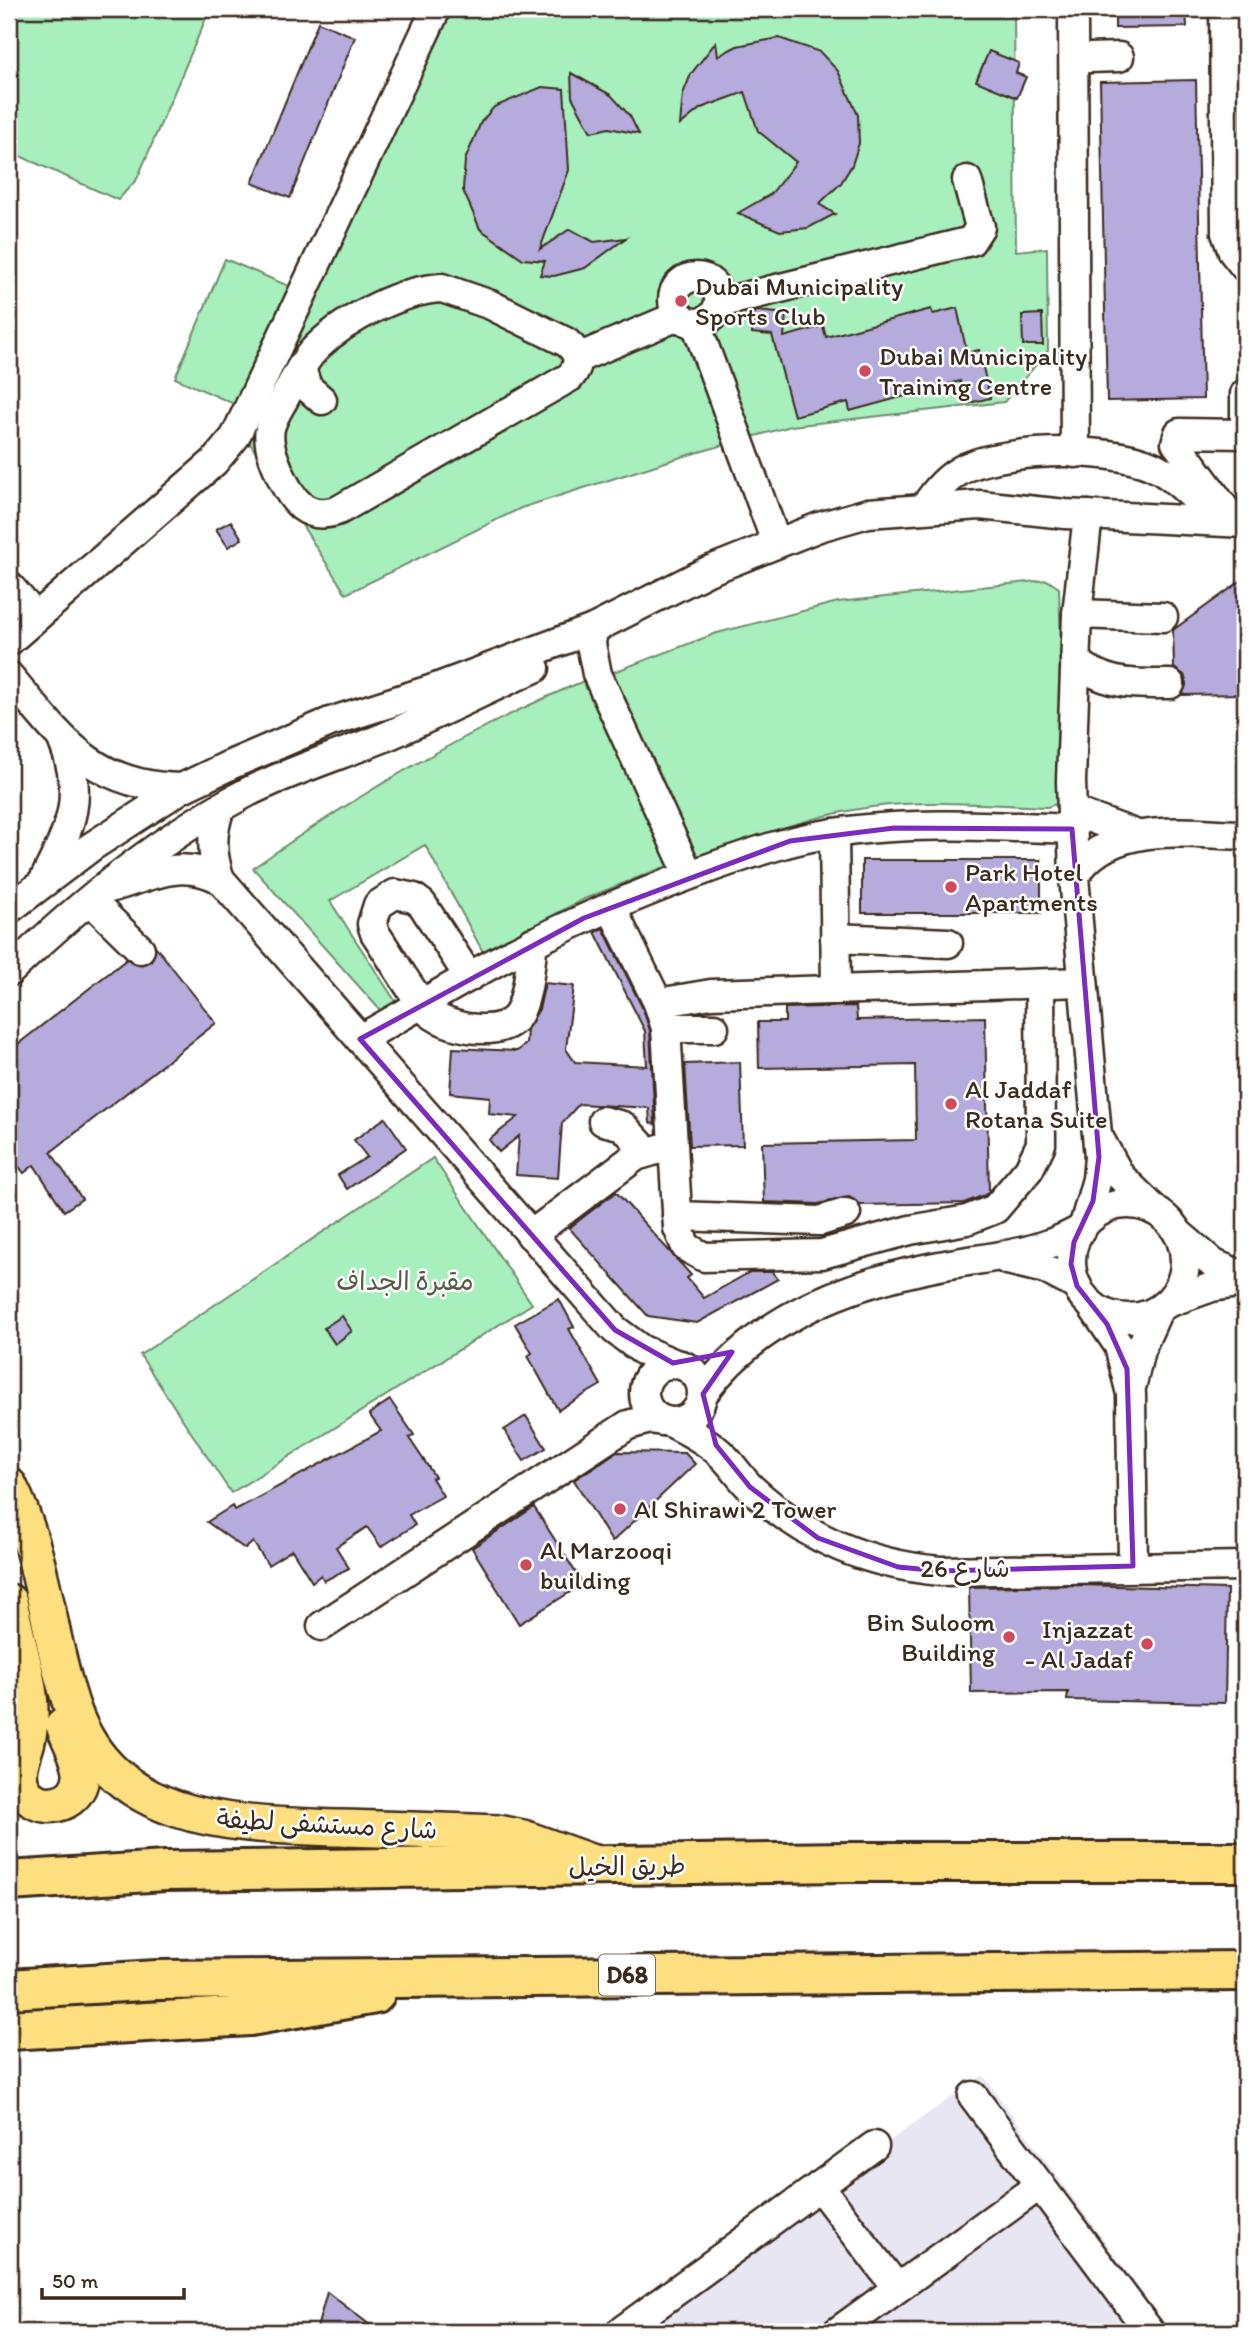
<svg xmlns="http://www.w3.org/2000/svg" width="1254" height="2341" font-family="Itim,'Playpen Sans Arabic',sans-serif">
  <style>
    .built { fill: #e9e6f4 }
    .green { fill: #a7efbd; stroke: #718c6e; stroke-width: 2 }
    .building { fill: #b5abdc; stroke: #3b2a1e; stroke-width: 2 }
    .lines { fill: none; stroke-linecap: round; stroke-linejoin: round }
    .minor-casing { stroke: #3b2a1e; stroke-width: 33 }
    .major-casing { stroke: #3b2a1e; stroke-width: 40 }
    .highway-casing { stroke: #3b2a1e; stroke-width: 44 }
    .minor { stroke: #fff; stroke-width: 28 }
    .major { stroke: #fedf80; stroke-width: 35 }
    .highway { stroke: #fedf80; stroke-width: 38 }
    .marked { fill: none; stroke: #7b2cbf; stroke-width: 5; stroke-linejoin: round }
    .poi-dot { fill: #d1495b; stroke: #fff; stroke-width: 2.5 }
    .labels { text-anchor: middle; stroke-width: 5; stroke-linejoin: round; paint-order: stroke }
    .shield { fill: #fff; stroke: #766a62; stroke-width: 2 }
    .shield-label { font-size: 24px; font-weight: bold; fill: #3b2a1e }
    .poi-label { font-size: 26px; fill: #3b2a1e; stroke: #fff; text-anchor: start }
    .park-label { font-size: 26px; fill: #565b46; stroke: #fff }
    .street-label { font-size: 26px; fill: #3b2a1e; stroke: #fff }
  </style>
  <rect width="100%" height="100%" fill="#fff"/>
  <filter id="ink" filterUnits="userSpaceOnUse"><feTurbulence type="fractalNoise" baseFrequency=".0143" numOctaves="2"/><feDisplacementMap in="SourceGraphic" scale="14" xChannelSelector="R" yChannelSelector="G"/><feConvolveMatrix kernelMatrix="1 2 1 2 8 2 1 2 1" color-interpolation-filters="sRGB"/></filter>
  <g filter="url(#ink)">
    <!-- built -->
    <polygon class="built" points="983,2075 1171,2332 618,2332"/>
    <!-- green -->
    <g class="green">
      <polygon points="9,9 210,9 137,179 118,200 9,151"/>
      <polygon points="450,9 1014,9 1016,251 1047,248 1048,351 1004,402 791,426 678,458 521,508 346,594 249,442"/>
      <polygon points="225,259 291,287 243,408 175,378"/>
      <path d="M 1047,580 L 1059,588 L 1066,790 L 1060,803 L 1047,807 C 990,805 929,799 872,807 C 812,815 754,837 698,857 L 611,673 L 717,633 L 838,602 Z"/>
      <path d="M 591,678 L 677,862 L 584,899 L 483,952 L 425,845 L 330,901 L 396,1002 L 380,1010 L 253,868 C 359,793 472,727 591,678 Z"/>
      <polygon points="433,1158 532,1304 231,1493 140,1355"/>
    </g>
    <!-- building -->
    <g class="building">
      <polygon points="1115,9 1186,9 1187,27 1115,28"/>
      <polygon points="318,22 355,37 290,198 252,183"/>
      <polygon points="779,38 820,52 838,71 858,115 859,143 852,165 841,183 819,204 835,214 808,228 780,231 738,213 771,194 796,162 758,131 745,92 701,108 680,125 683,94 691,74 716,42 718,56 737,46"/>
      <polygon points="989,51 1019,63 1016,73 1026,77 1017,98 976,81"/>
      <polygon points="571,73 611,95 630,116 639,134 609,128 591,132 572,97"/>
      <polygon points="1196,80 1203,399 1107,401 1100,82"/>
      <polygon points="542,87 564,89 569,170 540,249 570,229 594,242 626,238 585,268 554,276 540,275 545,261 523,259 480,229 463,190 465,160 481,122 494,107"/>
      <polygon points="957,308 967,353 979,350 990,398 965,404 960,381 850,411 848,402 794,416 772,335 752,333 754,312 758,311 786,314 784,337 823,326 826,337 931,309 933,314"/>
      <polygon points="1042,314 1043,345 1023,345 1022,315"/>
      <polygon points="231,521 242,539 228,547 216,529"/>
      <polygon points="1245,578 1245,694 1182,695 1187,683 1184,675 1174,668 1173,630"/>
      <rect x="862" y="860" width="179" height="53"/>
      <polygon points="603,928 643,1009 650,1031 655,1124 650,1123 649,1108 579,1104 562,1123 558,1178 516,1175 519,1136 499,1152 489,1140 518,1117 489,1114 490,1097 450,1093 453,1048 517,1051 526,1044 527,1029 539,1009 545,983 574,986 566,1049 575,1062 647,1066 645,1031 595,932"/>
      <polygon points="156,947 216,1023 51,1152 82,1199 64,1211 34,1165 24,1173 9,1154 9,1051 127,959 137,965 151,961"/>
      <polygon points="856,1006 857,1020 985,1017 989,1191 985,1195 964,1203 860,1205 849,1197 818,1204 764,1202 762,1143 916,1140 915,1065 759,1068 758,1022 785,1022 785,1008"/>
      <polygon points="740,1062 743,1145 690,1146 685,1064"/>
      <polygon points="385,1118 406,1148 347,1189 338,1175 367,1157 354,1140"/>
      <polygon points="616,1192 691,1275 687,1278 704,1298 750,1272 772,1272 778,1279 697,1323 648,1316 569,1228"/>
      <polygon points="559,1299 574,1327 569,1329 601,1385 558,1410 528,1356 532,1353 515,1324"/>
      <polygon points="342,1316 352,1331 335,1344 324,1328"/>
      <polygon points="390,1400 414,1435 409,1438 435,1477 432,1478 443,1496 409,1515 415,1525 381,1547 367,1527 336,1547 349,1568 324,1581 321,1575 312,1582 292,1550 268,1565 253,1542 245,1549 207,1522 232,1506 235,1510 381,1431 369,1414"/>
      <polygon points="526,1416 546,1448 524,1461 504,1430"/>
      <polygon points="617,1452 685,1453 695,1464 612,1542 574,1480"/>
      <polygon points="534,1507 583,1584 519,1624 472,1548"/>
      <polygon points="1079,1585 1227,1589 1225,1703 1067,1700 1068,1692 971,1693 969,1587"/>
      <polygon points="327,2292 379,2332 316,2332"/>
    </g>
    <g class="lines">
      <!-- minor casing -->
      <g class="minor-casing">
        <g id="minor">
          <polyline points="1073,9 1075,453"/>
          <polyline points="1224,9 1226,233 1233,252 1245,267"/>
          <polyline points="1089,58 1119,57"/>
          <circle cx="696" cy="300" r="23"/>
          <path d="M 442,288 L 491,305 L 566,342 C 580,353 581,364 570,377 L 339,510 C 307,522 292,501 280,474 C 274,459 267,445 270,428 C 273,416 281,405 286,395 C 296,377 304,359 318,346 C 347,318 402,290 442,288 Z"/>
          <polyline points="720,303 971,241 980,227 967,180"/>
          <polyline points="696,324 776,542"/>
          <polyline points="578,358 678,316"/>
          <polyline points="301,368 307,387 322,400"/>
          <path d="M 925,507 C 936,490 948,476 967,467 C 1010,448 1122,445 1162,471 C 1182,483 1201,505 1219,520"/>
          <polyline points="1231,517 1176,443 1179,433 1245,434 1245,394"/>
          <polyline points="9,586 35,616"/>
          <polyline points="1077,614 1163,617"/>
          <polyline points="593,629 591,644 597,674 689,875"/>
          <polyline points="9,641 214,462 235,437 436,9"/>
          <path d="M 1075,660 C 1105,686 1133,684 1170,684"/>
          <path d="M 9,676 C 62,739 92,787 182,788"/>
          <polyline points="1072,811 1137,835"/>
          <polyline points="834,833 836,990"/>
          <path d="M 1074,877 C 1108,819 1188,834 1245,835"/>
          <path d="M 45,878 C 71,826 86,796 62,739"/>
          <path d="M 220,879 C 211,854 211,833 220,808"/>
          <path d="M 102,890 C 144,880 177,856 220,879 L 615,1330 L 642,1350 L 673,1363"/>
          <polyline points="90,900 140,949"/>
          <polyline points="611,907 658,1003 666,1028 678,1228 686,1247 704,1257 822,1254 910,1230 967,1220 995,1209 1029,1169 1041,1144 1040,984"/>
          <polyline points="9,909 91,847 182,788 230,765 330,722 433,689 593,629 708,571 819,527 868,513 980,505 1065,514 1245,523"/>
          <polyline points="835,938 948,943"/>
          <path d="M 9,972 C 79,904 158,839 246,793 C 289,771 335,757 380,739 C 432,717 483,691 535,668"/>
          <path d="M 469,977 L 422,904 L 414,898 L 395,894 L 378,905 L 372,924 L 375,933 C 392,958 407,986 426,1009 C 443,1029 508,1041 520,1011 C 529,991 530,964 533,942"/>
          <polyline points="658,1003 711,994 1083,982"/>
          <polyline points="666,1028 714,1028"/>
          <path d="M 360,1039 C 408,1013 454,984 503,958 C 570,923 640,893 712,867 C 752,853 792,839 834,833 C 912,821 993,826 1072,829"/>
          <polyline points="603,1121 623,1126 646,1151"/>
          <polyline points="1099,1138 1120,1176 1153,1208"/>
          <circle cx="1128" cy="1261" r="57"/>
          <polyline points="677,1216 820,1221 846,1213"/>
          <polyline points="1085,1222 1097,1179 1099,1157 1074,877 1071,781 1077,614 1088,515"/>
          <polyline points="1179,1234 1214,1264 1245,1277"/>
          <polyline points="531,1235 636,1156 673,1145"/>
          <polyline points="1007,1260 1045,1269 1077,1286"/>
          <polyline points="1167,1303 1212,1287 1245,1282"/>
          <polyline points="1092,1306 1119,1346 1131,1394 1133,1566"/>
          <circle cx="673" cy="1393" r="29"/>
          <polyline points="1132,1384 1140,1350 1158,1310"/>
          <path d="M 703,1394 C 760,1313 861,1279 956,1263 C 1000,1256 1038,1253 1078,1231"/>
          <path d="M 670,1422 C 689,1431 709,1442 724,1457 C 734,1467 742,1480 752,1489 C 806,1539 867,1564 940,1571 L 1245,1566"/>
          <polyline points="322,1626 628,1425 650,1419 662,1421"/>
          <polyline points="973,2096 1150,2332"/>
          <polyline points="819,2186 897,2288"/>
          <polyline points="620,2332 874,2146"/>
          <polyline points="837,2332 1040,2185"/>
        </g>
      </g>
      <!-- major casing -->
      <g class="major-casing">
        <g id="major">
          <path d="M 9,1486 C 45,1557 47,1636 73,1710 C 115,1826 237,1824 339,1828 C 392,1829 445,1831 498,1833 L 523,1838 L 593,1863"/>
          <polyline points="9,1602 20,1651 20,1676"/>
          <path d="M 20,1651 C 28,1682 34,1710 27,1741 C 23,1756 15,1772 22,1788 C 36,1815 79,1807 81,1776 C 82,1760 69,1740 64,1725"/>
        </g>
      </g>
      <!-- highway casing -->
      <g class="highway-casing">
        <g id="highway">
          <polyline points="9,1881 165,1871 849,1862 1245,1862"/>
          <polyline points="9,1989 157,1980 1245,1971"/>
          <polyline points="9,2030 250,2016 375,1994"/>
        </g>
      </g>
      <!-- minor -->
      <use href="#minor" class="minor"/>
      <!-- major -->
      <use href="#major" class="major"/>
      <!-- highway -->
      <use href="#highway" class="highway"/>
    </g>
  </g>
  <!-- marked area -->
  <path class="marked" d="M 894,828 L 1072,829 L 1099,1157 L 1093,1201 L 1074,1242 L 1071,1264 L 1077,1286 L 1107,1324 L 1127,1369 L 1133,1566 L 940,1571 L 898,1567 L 818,1538 L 750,1487 L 716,1445 L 703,1394 L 732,1352 L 673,1363 L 615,1330 L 360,1039 L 584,918 L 790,841 Z"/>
  <!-- markers -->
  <g class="poi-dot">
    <circle cx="681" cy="301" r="7"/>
    <circle cx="865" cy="371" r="7"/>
    <circle cx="951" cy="887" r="7"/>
    <circle cx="951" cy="1104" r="7"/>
    <circle cx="620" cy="1509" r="7"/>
    <circle cx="526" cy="1565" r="7"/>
    <circle cx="1009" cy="1637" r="7"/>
    <circle cx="1147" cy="1644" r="7"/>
  </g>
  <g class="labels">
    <!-- shield labels -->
    <rect class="shield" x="599" y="1954.5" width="56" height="41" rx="5"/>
    <g class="shield-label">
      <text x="627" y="1983">D68</text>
    </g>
    <!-- poi labels -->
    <g class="poi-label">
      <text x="695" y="295">Dubai Municipality<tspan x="695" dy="30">Sports Club</tspan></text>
      <text x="879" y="365">Dubai Municipality<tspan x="879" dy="30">Training Centre</tspan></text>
      <text x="965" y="881">Park Hotel<tspan x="965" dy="30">Apartments</tspan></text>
      <text x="965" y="1098">Al Jaddaf<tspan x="965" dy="30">Rotana Suite</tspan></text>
      <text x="634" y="1518">Al Shirawi 2 Tower</text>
      <text x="540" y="1559">Al Marzooqi<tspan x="540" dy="30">building</tspan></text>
      <text x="995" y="1631" text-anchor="end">Bin Suloom<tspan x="995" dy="30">Building</tspan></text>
      <text x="1133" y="1638" text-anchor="end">Injazzat<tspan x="1133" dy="30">- Al Jadaf</tspan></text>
    </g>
    <!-- park labels -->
    <g class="park-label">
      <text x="405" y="1290">مقبرة الجداف</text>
    </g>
    <!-- street labels -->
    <g class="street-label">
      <text x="965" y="1577">شارع 26</text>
      <text transform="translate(327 1824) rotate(3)" y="9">شارع مستشفى لطيفة</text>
      <text transform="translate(627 1866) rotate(-1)" y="9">طريق الخيل</text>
    </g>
  </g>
  <!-- margin -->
  <rect width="1254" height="2341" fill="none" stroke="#fff" stroke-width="35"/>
  <rect x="18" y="18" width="1219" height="2306" fill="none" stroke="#3b2a1e" stroke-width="2.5" filter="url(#ink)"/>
  <!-- scale -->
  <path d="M42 2288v10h142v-10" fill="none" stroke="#3b2a1e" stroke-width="3.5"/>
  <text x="52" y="2288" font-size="21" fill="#3b2a1e" stroke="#ffffff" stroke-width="5" paint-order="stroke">50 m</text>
</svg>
